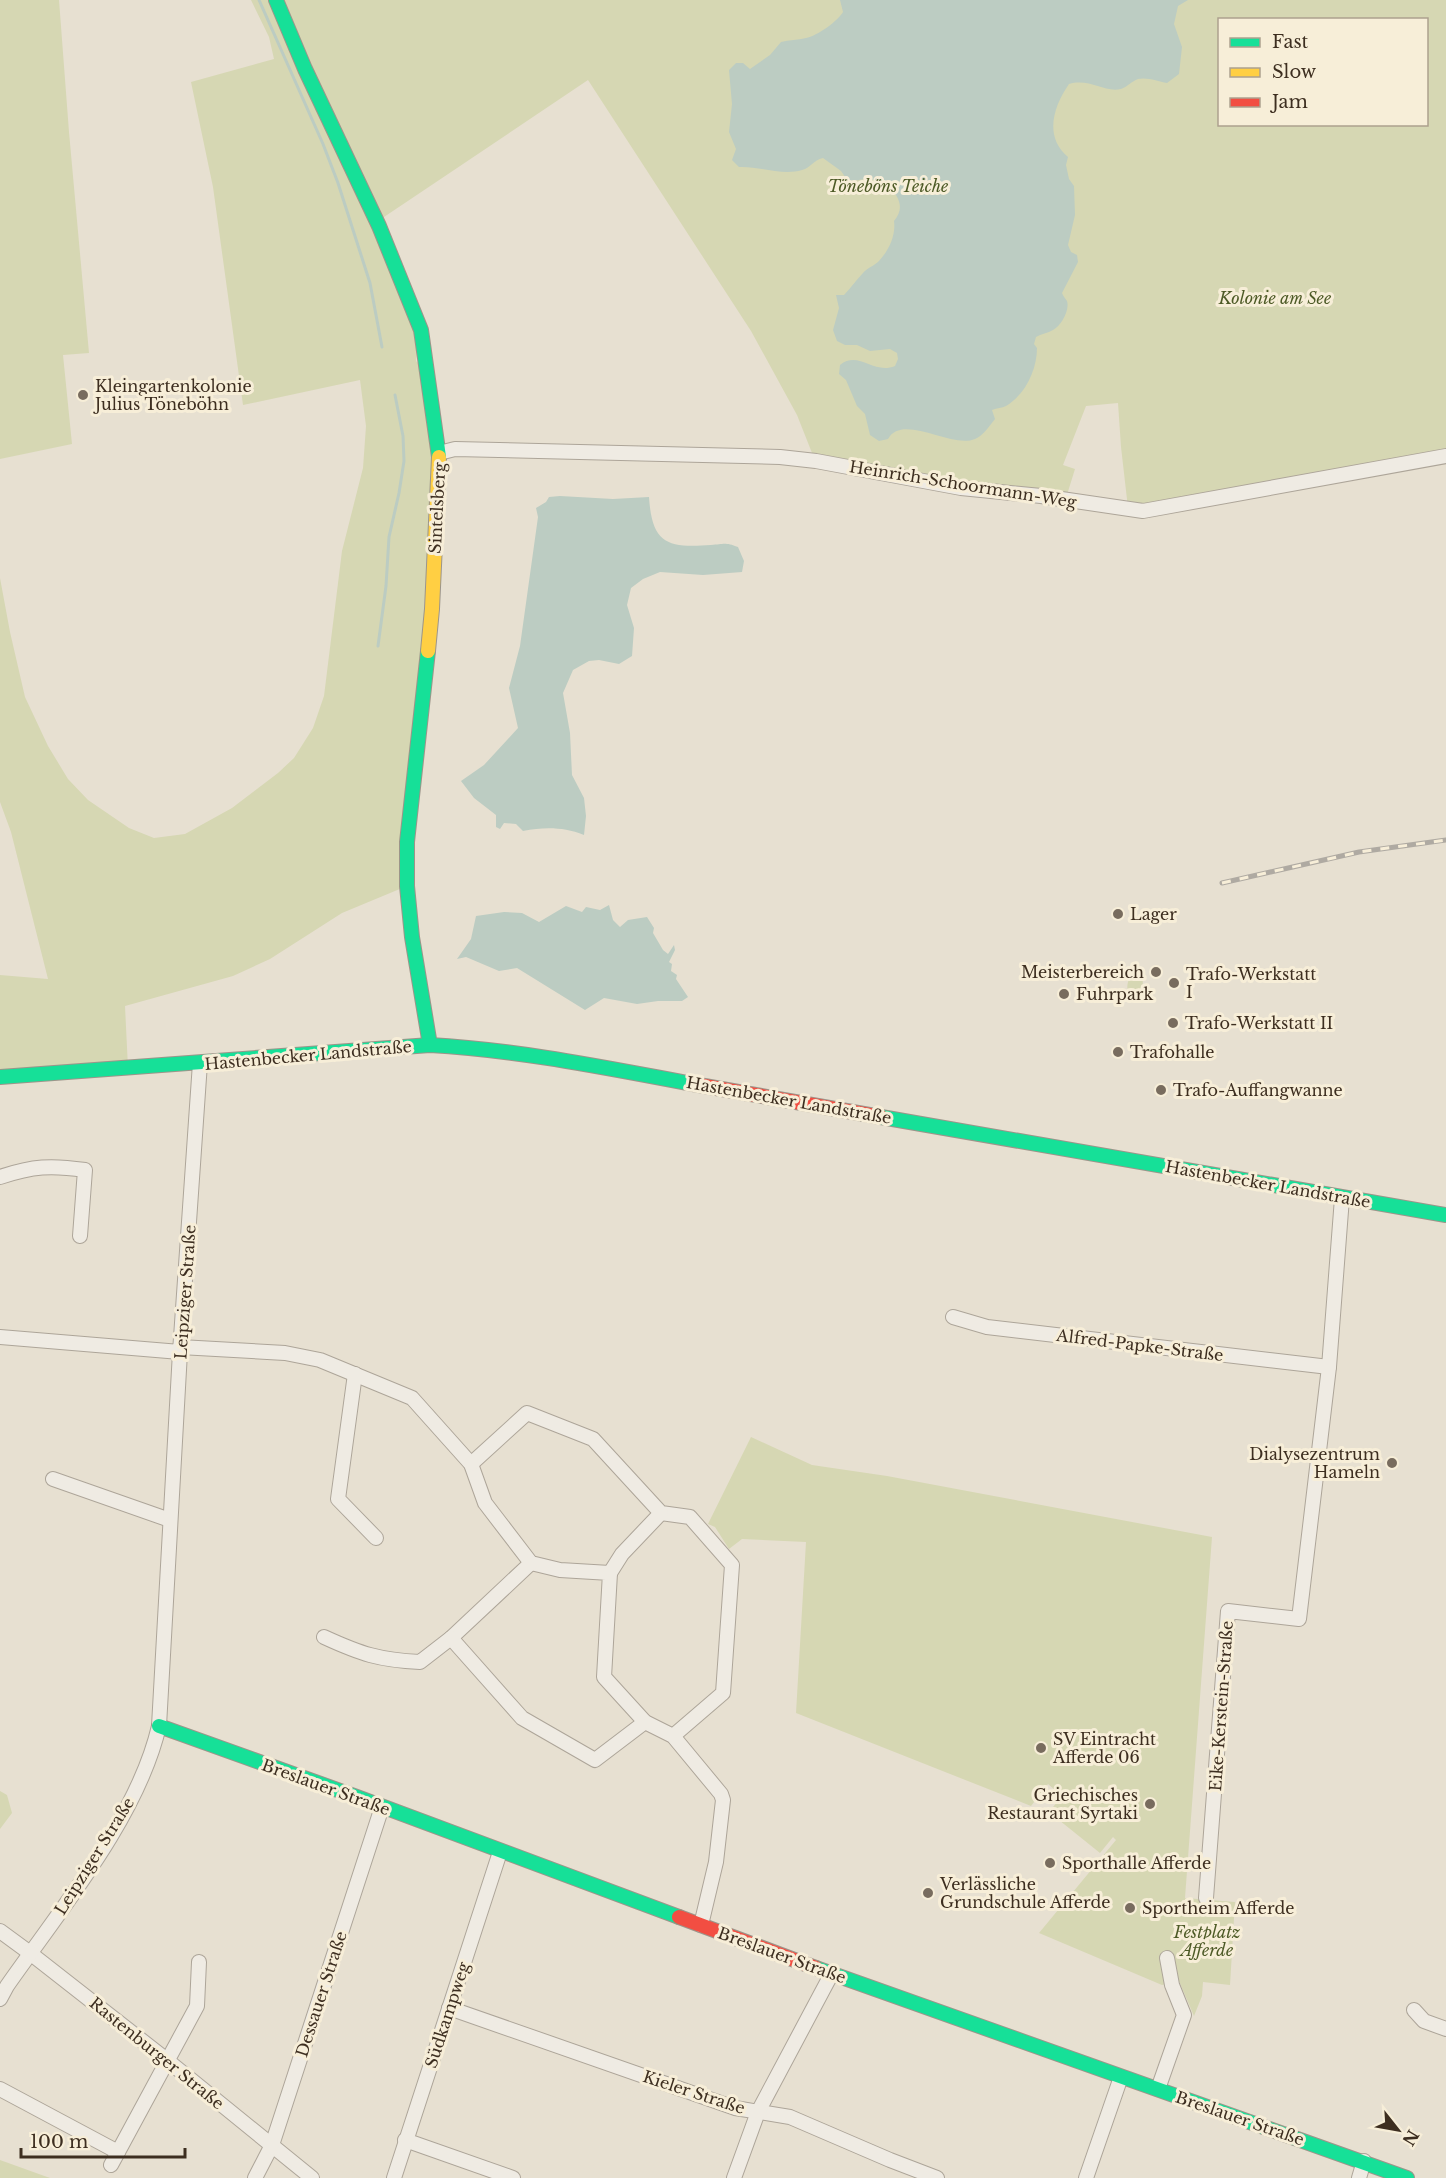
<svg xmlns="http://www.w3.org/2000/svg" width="1446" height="2178" font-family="'Libre Baskerville',serif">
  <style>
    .green { fill: #d6d7b3; fill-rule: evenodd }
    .water { fill: #bcccc2 }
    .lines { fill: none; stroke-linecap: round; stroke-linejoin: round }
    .stream { stroke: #bcccc2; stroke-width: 3 }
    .street-casing { stroke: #ada599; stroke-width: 16 }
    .fast-casing { stroke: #9c958a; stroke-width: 16 }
    .slow-casing { stroke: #9c958a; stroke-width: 16 }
    .jam-casing { stroke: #9c958a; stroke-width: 16 }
    .street { stroke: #efebe3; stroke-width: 14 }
    .fast { stroke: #16e098; stroke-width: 14 }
    .slow { stroke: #ffcf43; stroke-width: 14 }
    .jam { stroke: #f24e42; stroke-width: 14 }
    .rail-casing { stroke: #afaaa2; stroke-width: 5 }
    .rail { stroke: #f7eed8; stroke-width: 3; stroke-dasharray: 9; stroke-linecap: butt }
    .poi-dot { fill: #786c5e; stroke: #f7eed8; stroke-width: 2 }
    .labels { text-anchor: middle; stroke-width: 6; stroke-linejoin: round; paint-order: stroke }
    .park-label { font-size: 16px; font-style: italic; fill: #4d5a26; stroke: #f7eed8 }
    .poi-label { font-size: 16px; fill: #3d2e20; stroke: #f7eed8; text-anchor: start }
    .street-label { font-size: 16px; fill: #3d2e20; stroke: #f7eed8 }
  </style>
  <rect width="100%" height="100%" fill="#e7e0d1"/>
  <!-- green -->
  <g class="green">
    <polygon points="0,0 59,0 69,132 89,353 63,355 72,444 0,459"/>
    <polygon points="251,0 271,0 345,163 418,340 416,361 424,369 434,456 407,886 342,913 270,959 233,976 125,1006 128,1068 0,1079 0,975 48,979 11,832 0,802 0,578 10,632 25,697 48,746 68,779 88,800 129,828 154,838 185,834 232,808 278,773 294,758 313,728 324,696 342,551 363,468 366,426 360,380 243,405 213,187 191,82 274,59 269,37"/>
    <path d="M 281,0 L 1446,0 L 1446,453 L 1128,508 L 1121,447 L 1118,403 L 1086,406 L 1063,465 L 1075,469 L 1066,498 L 814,458 L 797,415 L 751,331 L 588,80 L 381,219 ZM 1220,20 L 1426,20 L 1426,124 L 1220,124 Z"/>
    <path d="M 1136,971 L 1142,975 C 1143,984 1145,996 1137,1001 L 1132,999 C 1124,989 1127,978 1136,971 Z"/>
    <polygon points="751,1437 812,1465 887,1476 1212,1537 1185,1898 1235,1902 1230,1985 1203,1982 1202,1996 1194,2016 1179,1981 1162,1985 1039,1933 1116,1840 1113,1837 1100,1853 1049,1812 1062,1796 1048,1784 1031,1806 796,1713 806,1542 742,1539 729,1549 715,1527 708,1524"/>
    <polygon points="0,1791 7,1795 12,1813 0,1829"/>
    <polygon points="0,2160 50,2178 0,2178"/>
  </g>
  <!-- water -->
  <g class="water">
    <path d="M 840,0 L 1188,0 L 1178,6 L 1174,24 L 1182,47 L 1179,74 L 1167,83 C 1158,81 1147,77 1138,79 C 1132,81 1127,87 1121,89 C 1104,93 1090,78 1069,84 C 1053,107 1044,137 1068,157 L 1066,165 L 1069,179 L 1074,186 L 1075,215 L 1068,245 L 1071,252 L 1077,255 L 1078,262 L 1062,293 C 1063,296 1065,298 1067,301 C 1070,310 1061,326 1053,330 C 1048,333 1041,334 1036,337 L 1034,344 L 1037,348 C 1037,370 1025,395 1006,406 C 1002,408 997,408 992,410 L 995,419 C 990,425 983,436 975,439 C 951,449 903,413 888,439 L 879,441 L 870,435 L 865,414 L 857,406 L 846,380 L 839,374 L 840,365 C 859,350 873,375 895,366 L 898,359 L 897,353 L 890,349 L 870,351 L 857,345 L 845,345 L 837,341 L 833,330 L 839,308 L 836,295 L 844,295 C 851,288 856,280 863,273 C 867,268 874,266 879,261 C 889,250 896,235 894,221 C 901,212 902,205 896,195 C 887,191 881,180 869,179 C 862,179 855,181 848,181 L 841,171 L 823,158 C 813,160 811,168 802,170 C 782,176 759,166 739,167 L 732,160 L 736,149 L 729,132 L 732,104 L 729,70 L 736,63 L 743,63 L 750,69 L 770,55 L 781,42 C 789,40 798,40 806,38 C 817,36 838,21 843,12 Z"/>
    <path d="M 560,496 L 613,499 L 649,497 C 652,544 667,548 711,545 C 724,544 725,542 738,547 L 744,561 L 742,572 L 703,575 L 660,572 L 643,579 L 631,588 L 627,605 L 634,628 L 632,656 L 619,664 L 599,660 L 589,661 L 573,670 L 563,693 L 570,733 L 572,775 L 584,798 L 586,816 L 584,835 C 563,827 545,827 523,831 L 516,824 L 504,823 L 500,829 L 496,827 L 496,815 L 474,798 L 461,781 L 484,765 L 518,728 L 509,688 L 520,646 L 538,517 L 536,508 L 546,502 L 549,497 Z"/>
    <polygon points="609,905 613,920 620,927 628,920 647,917 654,928 653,933 663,950 668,954 674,945 675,950 669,962 672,964 671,971 677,975 676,979 688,997 682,1001 658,1001 637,1004 604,998 585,1010 517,968 499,971 466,957 457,959 471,939 476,916 504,912 522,913 539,922 566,906 582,912 586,907 600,910"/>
  </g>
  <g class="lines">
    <!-- stream -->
    <g class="stream">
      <polyline points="259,0 323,144 338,183 370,283 382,347"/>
      <polyline points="378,646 386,586 389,537 399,493 404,461 403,436 395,395"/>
    </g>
    <!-- street casing -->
    <g class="street-casing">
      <g id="street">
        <polyline points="439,453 455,449 780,457 816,461 961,488 1041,496 1143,511 1446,456"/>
        <path d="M 0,1177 C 33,1166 51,1165 85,1170 L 80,1236"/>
        <polyline points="953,1317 987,1327 1329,1367"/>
        <polyline points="0,1337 180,1352"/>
        <polyline points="180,1347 285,1353 320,1360 412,1398 471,1464 485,1503 531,1563 560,1570 610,1573 604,1677 645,1722 673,1736 721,1794 723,1800 716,1862 701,1925"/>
        <polyline points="355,1374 338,1499 376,1538"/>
        <polyline points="471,1464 527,1413 593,1439 661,1513 690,1517 732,1565 723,1693 673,1736"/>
        <polyline points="53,1479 170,1520"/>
        <polyline points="610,1573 622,1554 661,1513"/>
        <path d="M 324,1637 C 361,1654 379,1660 420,1662 L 451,1638 L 531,1563"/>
        <polyline points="451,1638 522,1718 595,1760 645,1722"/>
        <polyline points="1206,1898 1228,1611 1299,1619 1329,1367 1342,1198"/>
        <polyline points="0,1931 30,1953 168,2061 312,2178"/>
        <path d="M 0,1999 L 7,1986 C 60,1910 138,1817 159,1726 L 180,1352 L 200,1063"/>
        <polyline points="449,2008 735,2108 790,2117 890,2160 937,2178"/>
        <polyline points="1414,2010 1424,2021 1446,2029"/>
        <polyline points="0,2089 118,2152"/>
        <polyline points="1158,2089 1184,2015 1172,1985 1167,1958"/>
        <polyline points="405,2140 513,2178"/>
        <polyline points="111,2165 197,2006 199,1962"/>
        <polyline points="255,2178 272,2145 382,1807"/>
        <polyline points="394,2178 500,1852"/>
        <polyline points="734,2178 758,2112 832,1973"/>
        <polyline points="1086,2178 1121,2077"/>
        <polyline points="1359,2178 1364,2161"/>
      </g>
    </g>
    <!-- fast casing -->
    <g class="fast-casing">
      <g id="fast">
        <polyline points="276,0 305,69 379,226 421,330 439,457"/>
        <polyline points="428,651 407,842 407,886 412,937 430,1045"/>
        <path d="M 0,1077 L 430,1045 C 519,1050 606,1068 693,1084"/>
        <polyline points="881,1117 1446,1215"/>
        <polyline points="159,1726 357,1797 679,1917"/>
        <polyline points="816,1968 1407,2178"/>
      </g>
    </g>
    <!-- slow casing -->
    <g class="slow-casing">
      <polyline id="slow" points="428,651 432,609 439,457"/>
    </g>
    <!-- jam casing -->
    <g class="jam-casing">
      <g id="jam">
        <polyline points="693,1084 881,1117"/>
        <polyline points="679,1917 816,1968"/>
      </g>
    </g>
    <!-- street -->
    <use href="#street" class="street"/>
    <!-- fast -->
    <use href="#fast" class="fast"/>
    <!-- slow -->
    <use href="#slow" class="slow"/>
    <!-- jam -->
    <use href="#jam" class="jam"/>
    <!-- rail casing -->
    <g class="rail-casing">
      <polyline id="rail" points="1222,883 1359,852 1446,840"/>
    </g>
    <!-- rail -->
    <use href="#rail" class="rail"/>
  </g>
  <!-- markers -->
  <g class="poi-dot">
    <circle cx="83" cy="395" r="6"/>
    <circle cx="1118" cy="914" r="6"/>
    <circle cx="1156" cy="972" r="6"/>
    <circle cx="1174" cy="983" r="6"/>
    <circle cx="1064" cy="994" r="6"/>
    <circle cx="1173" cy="1023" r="6"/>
    <circle cx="1118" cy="1052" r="6"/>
    <circle cx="1161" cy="1090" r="6"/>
    <circle cx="1392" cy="1463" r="6"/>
    <circle cx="1041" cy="1748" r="6"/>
    <circle cx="1150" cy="1804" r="6"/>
    <circle cx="1050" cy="1863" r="6"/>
    <circle cx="928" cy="1893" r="6"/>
    <circle cx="1130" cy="1908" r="6"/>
  </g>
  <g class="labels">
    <!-- park labels -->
    <g class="park-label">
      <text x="888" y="192">Töneböns Teiche</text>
      <text x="1275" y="304">Kolonie am See</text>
      <text x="1207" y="1938">Festplatz<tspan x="1207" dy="18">Afferde</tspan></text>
    </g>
    <!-- poi labels -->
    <g class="poi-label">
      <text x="95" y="392">Kleingartenkolonie<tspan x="95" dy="18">Julius Töneböhn</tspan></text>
      <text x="1130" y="920">Lager</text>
      <text x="1144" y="978" text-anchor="end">Meisterbereich</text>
      <text x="1186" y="980">Trafo-Werkstatt<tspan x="1186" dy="18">I</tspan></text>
      <text x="1076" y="1000">Fuhrpark</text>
      <text x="1185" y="1029">Trafo-Werkstatt II</text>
      <text x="1130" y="1058">Trafohalle</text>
      <text x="1173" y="1096">Trafo-Auffangwanne</text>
      <text x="1380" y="1460" text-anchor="end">Dialysezentrum<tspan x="1380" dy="18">Hameln</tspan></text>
      <text x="1053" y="1745">SV Eintracht<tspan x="1053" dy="18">Afferde 06</tspan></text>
      <text x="1138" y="1801" text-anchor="end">Griechisches<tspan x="1138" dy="18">Restaurant Syrtaki</tspan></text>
      <text x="1062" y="1869">Sporthalle Afferde</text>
      <text x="940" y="1890">Verlässliche<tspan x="940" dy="18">Grundschule Afferde</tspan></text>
      <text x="1142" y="1914">Sportheim Afferde</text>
    </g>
    <!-- street labels -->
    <g class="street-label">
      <text transform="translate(963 484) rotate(9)" y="6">Heinrich-Schoormann-Weg</text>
      <text transform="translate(437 508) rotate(-87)" y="6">Sintelsberg</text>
      <text transform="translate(308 1055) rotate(-5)" y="6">Hastenbecker Landstraße</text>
      <text transform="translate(789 1100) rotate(10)" y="6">Hastenbecker Landstraße</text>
      <text transform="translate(1268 1184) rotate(10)" y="6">Hastenbecker Landstraße</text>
      <text transform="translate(185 1292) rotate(-86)" y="6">Leipziger Straße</text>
      <text transform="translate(1140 1345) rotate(7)" y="6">Alfred-Papke-Straße</text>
      <text transform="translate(1221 1706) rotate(-86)" y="6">Eike-Kerstein-Straße</text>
      <text transform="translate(326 1787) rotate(20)" y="6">Breslauer Straße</text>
      <text transform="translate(94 1856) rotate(-58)" y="6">Leipziger Straße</text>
      <text transform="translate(782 1955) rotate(20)" y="6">Breslauer Straße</text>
      <text transform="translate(321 1994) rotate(-72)" y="6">Dessauer Straße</text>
      <text transform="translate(447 2015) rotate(-72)" y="6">Südkampweg</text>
      <text transform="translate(157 2053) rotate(39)" y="6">Rastenburger Straße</text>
      <text transform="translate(694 2092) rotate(18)" y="6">Kieler Straße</text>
      <text transform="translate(1240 2118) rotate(19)" y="6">Breslauer Straße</text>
    </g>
  </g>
  <!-- legend -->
  <rect x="1218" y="18" width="210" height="108" fill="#f7eed8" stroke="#ada18e" stroke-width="1.5"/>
  <rect x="1230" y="38" width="30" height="9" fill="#16e098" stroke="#ada18e" stroke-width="1.5"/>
  <text x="1272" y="48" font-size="18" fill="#3d2e20">Fast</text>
  <rect x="1230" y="68" width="30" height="9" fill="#ffcf43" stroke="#ada18e" stroke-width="1.5"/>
  <text x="1272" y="78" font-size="18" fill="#3d2e20">Slow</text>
  <rect x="1230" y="98" width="30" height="9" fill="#f24e42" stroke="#ada18e" stroke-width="1.5"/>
  <text x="1272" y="108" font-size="18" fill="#3d2e20">Jam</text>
  <!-- north arrow -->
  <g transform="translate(1398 2130) rotate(121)" stroke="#f7eed8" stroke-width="4.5" paint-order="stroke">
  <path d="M0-4.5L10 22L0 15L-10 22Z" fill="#3d2e20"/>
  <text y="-9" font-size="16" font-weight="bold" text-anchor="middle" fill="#3d2e20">N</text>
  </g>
  <!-- scale -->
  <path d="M21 2148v9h164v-9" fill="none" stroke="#3d2e20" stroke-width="3"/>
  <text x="30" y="2148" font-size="18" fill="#3d2e20" stroke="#f7eed8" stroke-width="4.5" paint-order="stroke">100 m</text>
</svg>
